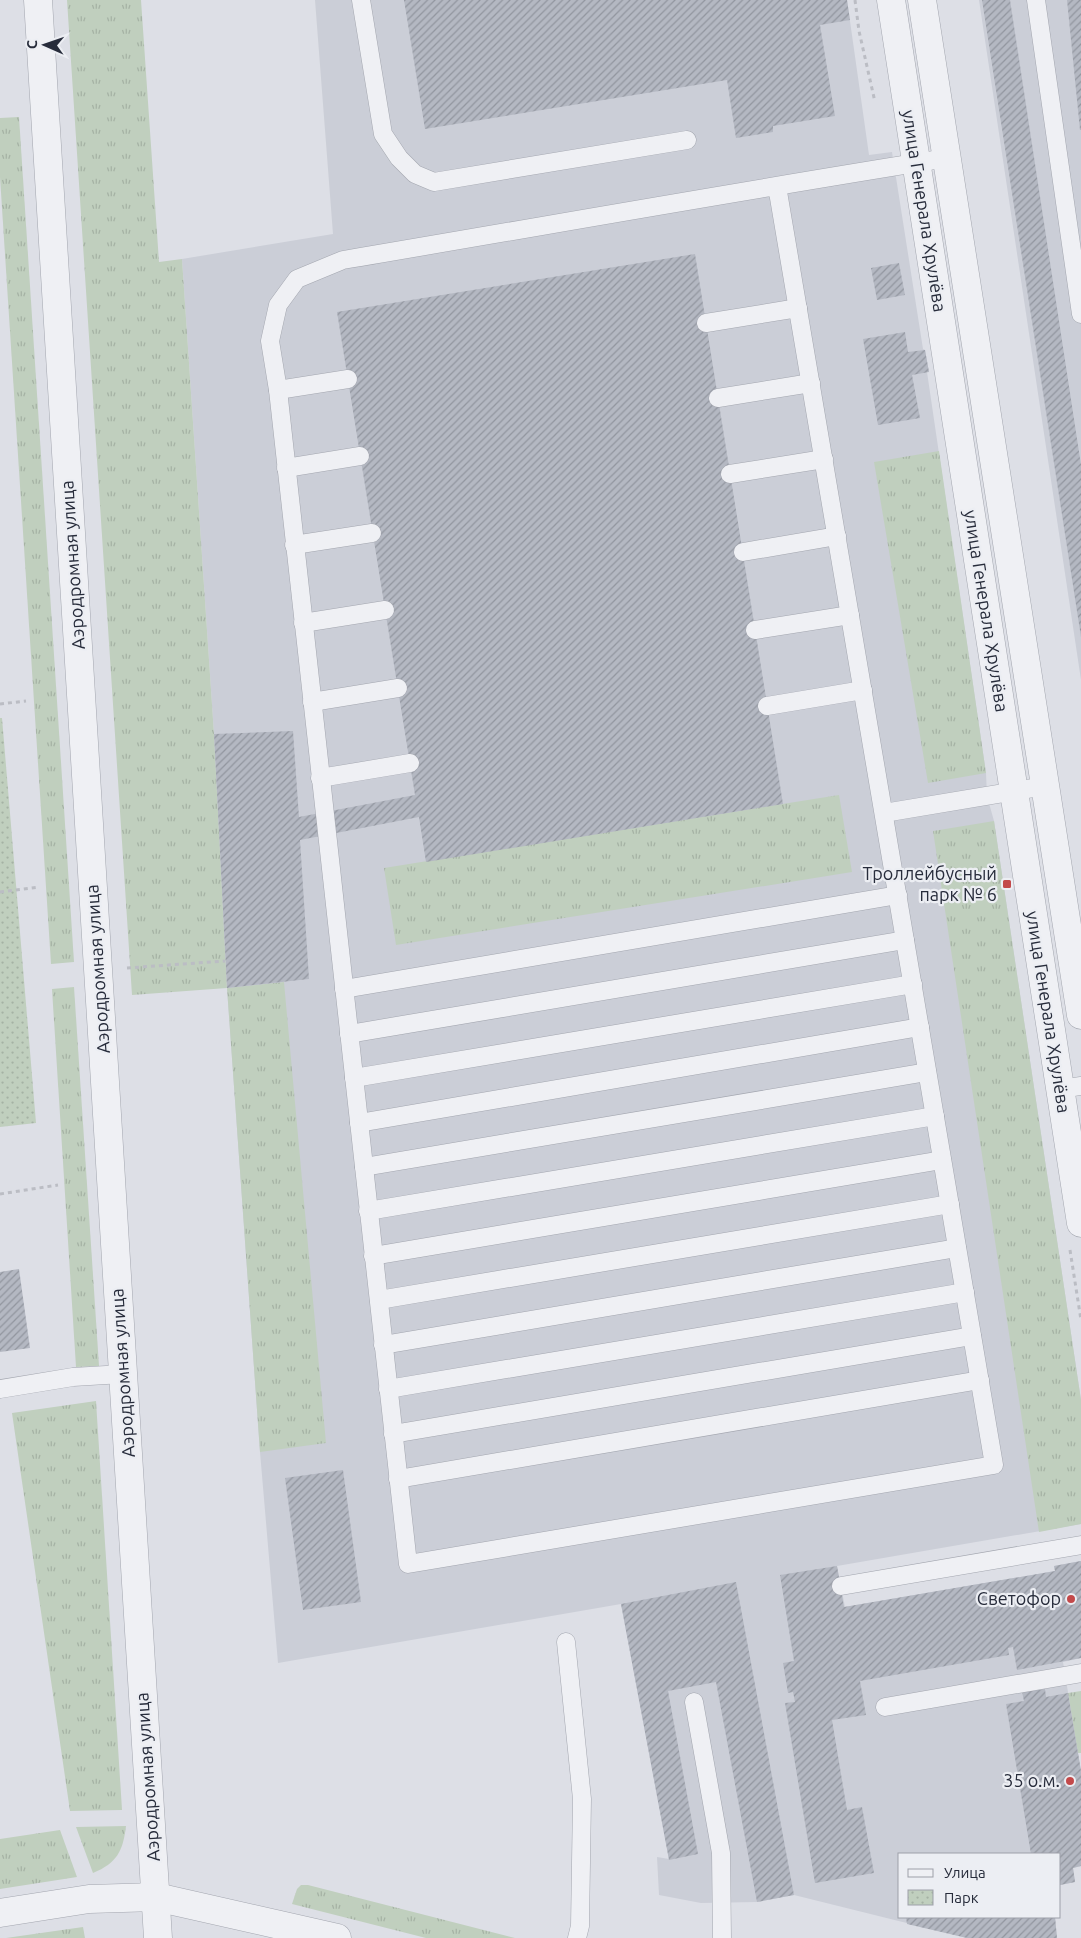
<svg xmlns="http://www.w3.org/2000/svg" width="1081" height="1938" font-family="Ubuntu,sans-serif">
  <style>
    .built { fill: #cbced7 }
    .grass { fill: url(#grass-tufts) }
    .park { fill: url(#park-dots) }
    .building { fill: url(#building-hatch) }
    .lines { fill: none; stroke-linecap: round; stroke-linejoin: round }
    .service-casing { stroke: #a3a6af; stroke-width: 19 }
    .minor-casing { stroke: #a3a6af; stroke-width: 29 }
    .path { stroke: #bbbdc4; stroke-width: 3; stroke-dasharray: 4 4; stroke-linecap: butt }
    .service { stroke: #eff0f4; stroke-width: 18 }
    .minor { stroke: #eff0f4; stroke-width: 28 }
    .poi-dot { fill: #c3494a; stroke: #eceef3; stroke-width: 2 }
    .labels { text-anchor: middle; stroke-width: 4.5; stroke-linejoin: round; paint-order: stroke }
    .street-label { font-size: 18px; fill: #272c3b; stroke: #eceef3 }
    .poi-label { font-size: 18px; fill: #272c3b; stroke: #eceef3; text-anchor: end }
  </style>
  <defs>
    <pattern id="grass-tufts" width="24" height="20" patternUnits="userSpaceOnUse" patternTransform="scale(1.25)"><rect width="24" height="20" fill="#c0cfbe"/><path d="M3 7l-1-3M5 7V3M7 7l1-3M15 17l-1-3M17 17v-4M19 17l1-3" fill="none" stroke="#a5b2a4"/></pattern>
    <pattern id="park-dots" width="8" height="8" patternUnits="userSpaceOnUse" patternTransform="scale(1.25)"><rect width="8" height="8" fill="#c0cfbe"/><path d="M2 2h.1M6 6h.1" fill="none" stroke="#a5b2a4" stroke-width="1.8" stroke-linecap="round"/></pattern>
    <pattern id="building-hatch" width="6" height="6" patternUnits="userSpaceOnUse" patternTransform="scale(1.25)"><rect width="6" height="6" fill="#b4b8c2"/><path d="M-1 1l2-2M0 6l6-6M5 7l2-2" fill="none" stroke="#92969f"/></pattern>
  </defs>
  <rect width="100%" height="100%" fill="#dddfe6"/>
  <!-- built -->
  <g class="built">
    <polygon points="315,0 847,0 869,155 892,152 923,349 925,350 929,372 927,372 986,773 987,796 994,821 1081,1400 1081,1524 837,1566 845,1607 1055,1571 1054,1566 1081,1561 1081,1658 1063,1662 1081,1771 1081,1866 1073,1868 1075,1882 1060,1885 1060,1854 900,1854 900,1917 1055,1917 1057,1938 967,1938 794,1895 757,1902 701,1903 659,1895 657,1857 669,1859 621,1604 278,1663 260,1452 227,988 214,734 182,259 333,234"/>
    <polygon points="979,0 1081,0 1081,680"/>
  </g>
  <!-- grass -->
  <g class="grass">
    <polygon points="67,0 141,0 159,262 182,259 214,734 227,988 284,982 326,1443 260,1452 227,988 132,995"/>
    <polygon points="19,117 74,962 51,964 0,177 0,118"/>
    <polygon points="939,451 986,773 928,783 874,462"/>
    <polygon points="839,795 852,872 396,945 384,868"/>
    <polygon points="994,821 1081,1400 1081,1524 1039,1532 933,831"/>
    <polygon points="74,987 99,1366 76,1367 52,989"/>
    <polygon points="96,1401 122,1810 70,1811 12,1413"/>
    <polygon points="1081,1691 1081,1753 1078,1753 1068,1693"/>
    <path d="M 126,1826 C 123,1851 117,1863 93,1873 L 76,1827 Z"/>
    <polygon points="60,1830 77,1877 0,1889 0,1839"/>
    <polygon points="301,1885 308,1885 515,1938 426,1938 292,1904 297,1889"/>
    <polygon points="83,1927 85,1938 6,1938"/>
  </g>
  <!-- park -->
  <polygon class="park" points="0,718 2,718 36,1123 0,1127"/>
  <!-- building -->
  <g class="building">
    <polygon points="404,0 847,0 850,20 820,25 835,116 773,126 773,132 736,138 727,80 425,129"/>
    <polygon points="982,0 1010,0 1081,465 1081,637"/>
    <polygon points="1067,0 1081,0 1081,130 1080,130"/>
    <polygon points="695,254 783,804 426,862 419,817 300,840 309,979 227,988 214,734 293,731 299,817 415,795 337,312"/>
    <polygon points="899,263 905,295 877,300 871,268"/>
    <polygon points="905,332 908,352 925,350 929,372 912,375 920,418 878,425 863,339"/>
    <polygon points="19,1269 30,1348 0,1352 0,1272"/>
    <polygon points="343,1470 361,1602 303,1610 285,1478"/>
    <polygon points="1081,1561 1081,1658 1017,1670 1013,1647 1008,1648 1009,1655 860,1681 866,1715 832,1720 847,1810 862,1807 874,1873 815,1883 785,1703 795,1702 793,1692 788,1693 783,1663 794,1661 780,1575 837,1566 844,1607 1055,1571 1054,1566"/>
    <polygon points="736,1582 794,1895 757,1902 716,1682 668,1691 698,1854 669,1860 621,1604"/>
    <polygon points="1045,1689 1046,1697 1068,1693 1081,1771 1081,1866 1073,1868 1075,1882 1060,1885 1060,1854 1031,1854 1006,1704 1024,1701 1022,1692"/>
    <polygon points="906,1917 1055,1917 1057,1938 967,1938 907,1924"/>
  </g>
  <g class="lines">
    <!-- service casing -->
    <g class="service-casing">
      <g id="service">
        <polyline points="361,0 383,134 399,158 415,174 434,182 687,140"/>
        <polyline points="1036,0 1081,314"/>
        <path d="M 777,186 L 994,1465 L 408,1564 L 278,390 L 270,341 L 278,305 L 297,279 L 343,260 C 544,226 745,190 947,158"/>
        <polyline points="706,323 798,308"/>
        <polyline points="278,390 348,379"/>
        <polyline points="718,398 811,383"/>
        <polyline points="286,468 360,456"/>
        <polyline points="730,474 824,459"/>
        <polyline points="294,545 372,533"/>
        <polyline points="743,552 837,536"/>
        <polyline points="303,623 385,610"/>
        <polyline points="755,630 850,615"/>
        <polyline points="312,702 398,688"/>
        <polyline points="767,706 863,690"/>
        <polyline points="320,778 410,763"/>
        <polyline points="884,813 1045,786"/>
        <polyline points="344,989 898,895"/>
        <polyline points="349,1034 905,940"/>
        <polyline points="354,1078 913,984"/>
        <polyline points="1060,1089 1081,1086"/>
        <polyline points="359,1123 920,1027"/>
        <polyline points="364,1167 927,1072"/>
        <polyline points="368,1211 935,1116"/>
        <polyline points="373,1256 942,1160"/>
        <polyline points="379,1300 950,1204"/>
        <polyline points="383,1345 957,1248"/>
        <polyline points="0,1389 73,1377 123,1374"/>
        <polyline points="388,1389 965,1292"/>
        <polyline points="393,1434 972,1336"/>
        <polyline points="398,1479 980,1380"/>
        <polyline points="841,1586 1081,1545"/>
        <polyline points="566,1642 582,1799 580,1926 577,1938"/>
        <polyline points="694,1702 721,1853 722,1938"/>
        <polyline points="885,1707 1081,1673"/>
      </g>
    </g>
    <!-- minor casing -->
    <g class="minor-casing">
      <g id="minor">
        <polyline points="38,0 158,1938"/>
        <polyline points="891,0 1081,1223"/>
        <polyline points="922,0 1081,1015"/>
        <polyline points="0,1913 89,1899 156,1897 337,1938"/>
      </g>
    </g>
    <!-- path -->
    <g class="path">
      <polyline points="855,0 859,31 875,102"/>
      <polyline points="0,704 26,701"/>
      <polyline points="0,892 39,887"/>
      <polyline points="127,968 225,961"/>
      <polyline points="0,1194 58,1185"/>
      <polyline points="1070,1250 1081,1320"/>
    </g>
    <!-- service -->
    <use href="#service" class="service"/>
    <!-- minor -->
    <use href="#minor" class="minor"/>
  </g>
  <!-- markers -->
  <g class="poi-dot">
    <rect x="1002" y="879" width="10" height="10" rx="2.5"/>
    <circle cx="1071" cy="1599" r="5"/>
    <circle cx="1070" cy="1781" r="5"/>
  </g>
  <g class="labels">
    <!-- street labels -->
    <g class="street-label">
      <text transform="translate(924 211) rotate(81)" y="6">улица Генерала Хрулёва</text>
      <text transform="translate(73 565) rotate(-94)" y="6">Аэродромная улица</text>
      <text transform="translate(986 611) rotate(81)" y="6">улица Генерала Хрулёва</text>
      <text transform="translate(98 969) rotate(-94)" y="6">Аэродромная улица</text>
      <text transform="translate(1048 1012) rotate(81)" y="6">улица Генерала Хрулёва</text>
      <text transform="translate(123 1373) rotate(-94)" y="6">Аэродромная улица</text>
      <text transform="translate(148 1777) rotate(-94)" y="6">Аэродромная улица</text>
    </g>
    <!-- poi labels -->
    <g class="poi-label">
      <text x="997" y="880">Троллейбусный<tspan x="997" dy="21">парк № 6</tspan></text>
      <text x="1061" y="1605">Светофор</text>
      <text x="1060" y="1787">35 о.м.</text>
    </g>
  </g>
  <!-- legend -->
  <rect x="898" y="1853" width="162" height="65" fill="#eceef3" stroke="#9da0a9"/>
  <rect x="908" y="1869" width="25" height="8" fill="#eff0f4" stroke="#9da0a9"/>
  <text x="944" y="1878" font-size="15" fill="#272c3b">Улица</text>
  <rect x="908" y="1890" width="25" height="15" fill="url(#park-dots)" stroke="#9da0a9"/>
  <text x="944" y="1903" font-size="15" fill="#272c3b">Парк</text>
  <!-- north arrow -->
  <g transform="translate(45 45) rotate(272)" stroke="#eceef3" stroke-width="4" paint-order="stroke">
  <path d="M0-4L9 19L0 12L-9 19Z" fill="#272c3b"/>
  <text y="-8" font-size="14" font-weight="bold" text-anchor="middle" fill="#272c3b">С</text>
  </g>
</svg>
